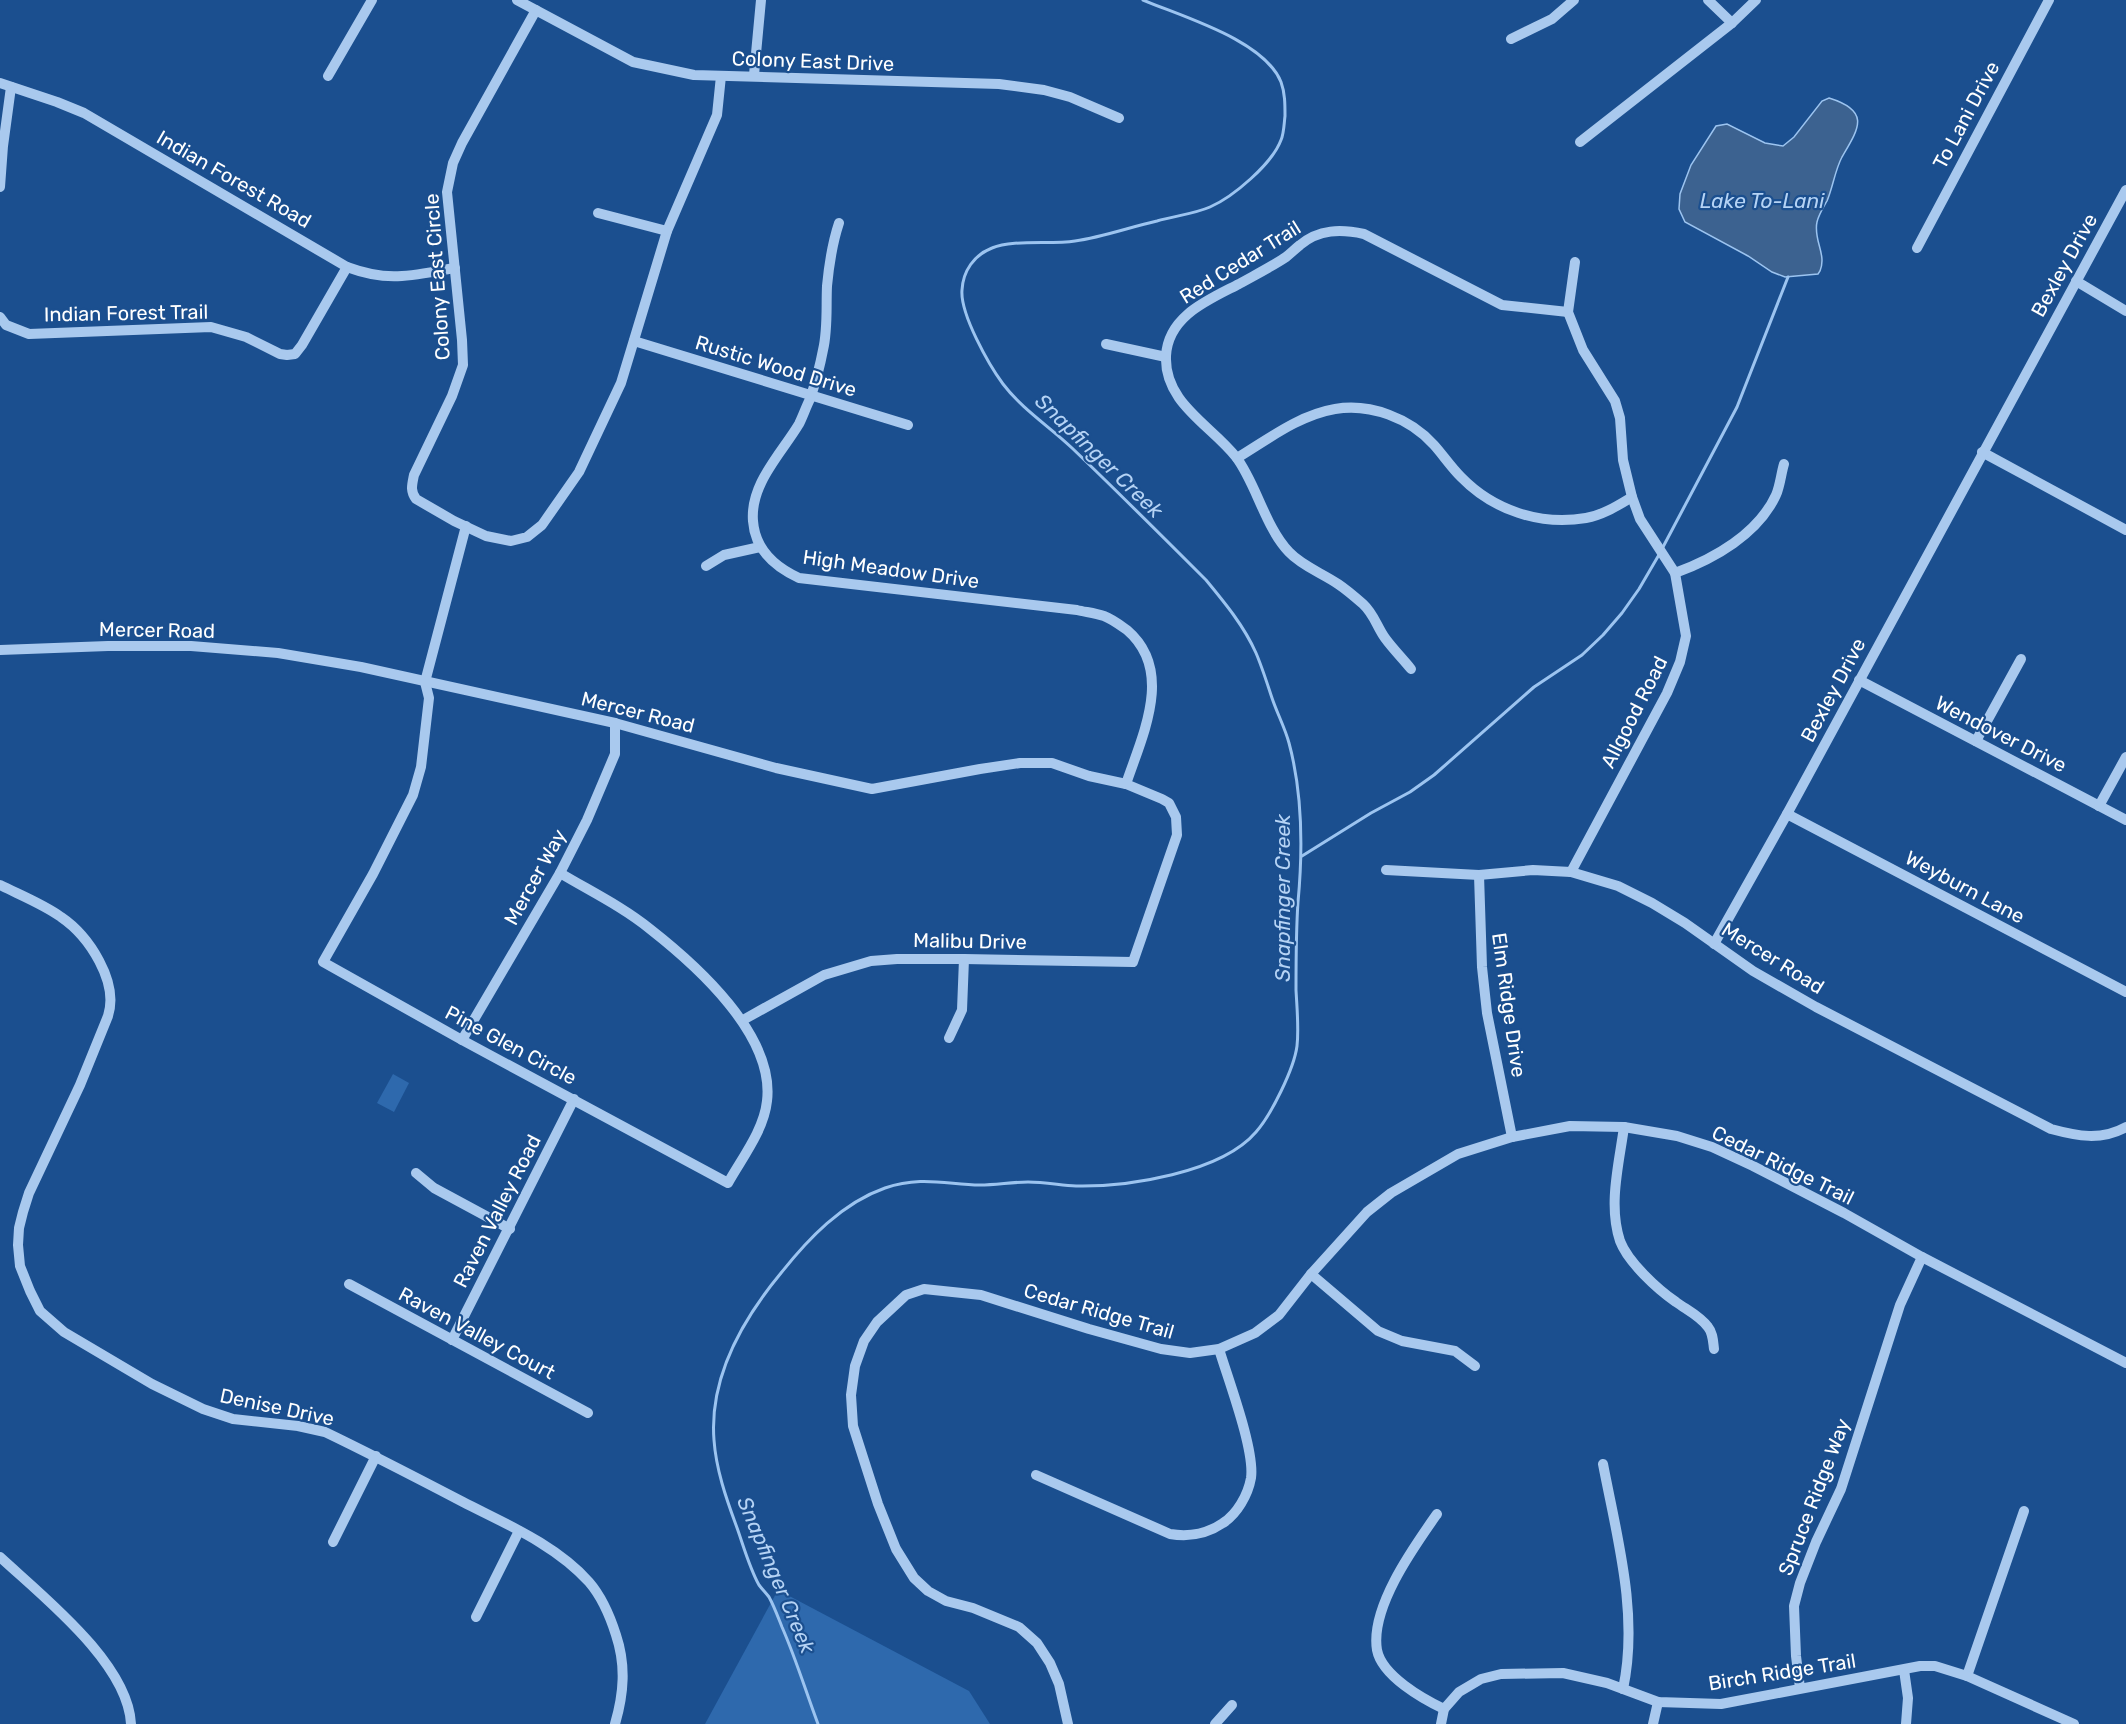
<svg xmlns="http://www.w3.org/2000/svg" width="2126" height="1724" font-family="Rubik,sans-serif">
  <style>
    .green { fill: #2e69ad }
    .water { fill: #3c6290; stroke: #9cc4f0; stroke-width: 1.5 }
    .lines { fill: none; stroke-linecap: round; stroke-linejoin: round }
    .stream { stroke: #9cc4f0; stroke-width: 3 }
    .minor { stroke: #a9c9ee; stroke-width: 10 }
    .labels { text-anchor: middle; stroke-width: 4.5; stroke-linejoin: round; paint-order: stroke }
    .street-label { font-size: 20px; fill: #fff; stroke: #1b4f8f }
    .water-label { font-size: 21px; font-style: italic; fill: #b5d3f5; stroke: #1b4f8f }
  </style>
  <rect width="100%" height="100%" fill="#1b4f8f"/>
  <!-- green -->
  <g class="green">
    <polygon points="393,1074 409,1083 394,1112 377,1103"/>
    <polygon points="778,1590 969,1691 990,1724 705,1724"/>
  </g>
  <!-- water -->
  <path class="water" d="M 1829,98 C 1871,111 1859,128 1842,157 C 1835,170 1833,187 1827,201 C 1823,208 1819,214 1817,222 C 1813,240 1827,254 1820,271 L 1818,274 L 1785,277 L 1772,272 L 1748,256 L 1685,222 L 1679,209 L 1680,194 L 1691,165 L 1716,126 L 1727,124 L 1765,143 L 1783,146 L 1794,137 L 1822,101 Z"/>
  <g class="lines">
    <!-- stream -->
    <g class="stream">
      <polyline points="1663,547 1737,407 1788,277"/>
      <polyline points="1302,856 1371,813 1410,792 1434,775 1534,687 1582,655 1603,635 1622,613 1639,589 1660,553"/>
      <path d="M 818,1724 C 806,1692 796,1659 782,1627 C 778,1617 774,1606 769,1597 C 766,1593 762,1589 759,1585 C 749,1567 743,1544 736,1525 C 726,1498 716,1469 714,1440 C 709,1377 742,1320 781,1273 C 808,1239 842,1203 885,1188 C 920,1176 945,1184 980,1185 C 996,1185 1012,1182 1028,1182 C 1044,1182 1060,1185 1076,1186 C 1127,1187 1221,1173 1256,1132 C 1271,1115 1294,1069 1297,1046 C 1299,1028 1297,1009 1296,990 C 1296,961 1296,931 1298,902 C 1303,849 1303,795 1289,743 C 1285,728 1277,713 1272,698 C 1267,683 1262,667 1256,653 C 1244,626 1225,603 1206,580 C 1162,536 1118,492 1072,448 C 1050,427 1022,409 1003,384 C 989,365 960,314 962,290 C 963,271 974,255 992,248 C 1013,239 1052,245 1075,241 C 1103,237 1130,227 1157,221 C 1174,216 1194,214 1210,207 C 1233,197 1272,164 1281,140 C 1284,133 1284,124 1285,116 C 1285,104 1285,93 1281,82 C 1264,40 1183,17 1143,0"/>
    </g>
    <!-- minor -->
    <g class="minor">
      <polyline points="517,0 633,62 694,75 999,84 1044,90 1070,97 1119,118"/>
      <polyline points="1708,0 1732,23"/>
      <path d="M 536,10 L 462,143 L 453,163 L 447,192 L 462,340 L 463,365 L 452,396 L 414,475 C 412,485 410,491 416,499 L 454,521 L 486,536 L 511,541 L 527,537 L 542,525 L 579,472 L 621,383 L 667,231 L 717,115 L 721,76"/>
      <polyline points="1511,39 1552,19 1574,0"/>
      <polyline points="754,75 761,0"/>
      <polyline points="328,76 372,0"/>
      <path d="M 0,83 L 57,102 L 84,113 L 347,267 C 390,283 412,275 455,268"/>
      <polyline points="1580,142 1732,23 1756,0"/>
      <polyline points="0,187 3,146 11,87"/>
      <polyline points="598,213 667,231"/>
      <path d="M 839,223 C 832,244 829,265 827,286 C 826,307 828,329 823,350 C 820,366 815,384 810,399 C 806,407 803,416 799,424 C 781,454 750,484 753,521 C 755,549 775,567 799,578 L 1077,610 C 1085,612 1095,613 1104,616 C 1112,619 1120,625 1127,630 C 1175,671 1142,736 1126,784"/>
      <polyline points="1917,248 2049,0"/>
      <polyline points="2076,281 2126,311"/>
      <polyline points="0,317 6,325 29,334 211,327 246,337 280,354 287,355 295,354 302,345 347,267"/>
      <polyline points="634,341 908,425"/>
      <polyline points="1106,344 1166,357"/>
      <polyline points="1982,452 2126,530"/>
      <path d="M 1237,458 C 1267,440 1299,415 1335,409 C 1370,403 1410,418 1434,445 C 1443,455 1451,467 1461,477 C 1493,510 1540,526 1586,518 C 1603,515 1617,506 1632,497"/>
      <path d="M 466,526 L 425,682 L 429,698 L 421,767 L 413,795 L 373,874 L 323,962 L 462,1040 L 728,1183 C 742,1158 764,1130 767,1101 C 775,1035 696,965 650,929 C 623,907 590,891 560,873"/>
      <polyline points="706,566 724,555 760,547"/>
      <path d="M 1675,573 C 1714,559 1758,534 1776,495 C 1780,486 1781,474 1784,464"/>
      <polyline points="0,650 108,646 191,646 278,653 361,667 615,723 776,768 872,789 980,769 1020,763 1052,763 1089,776 1126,784 1162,799 1169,803 1176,817 1177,835 1133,962 964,959 897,959 871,961 824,975 743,1020"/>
      <path d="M 1411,669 C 1403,659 1393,649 1385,638 C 1377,627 1374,614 1363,604 C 1355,597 1347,590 1338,584 C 1322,573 1302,566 1289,552 C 1265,527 1256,483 1236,457 C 1211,425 1164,403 1166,356 C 1168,316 1208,300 1239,284 C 1255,275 1271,267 1286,257 C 1291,253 1295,249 1300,245 C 1319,229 1341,229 1364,234 L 1502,305 L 1568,312"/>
      <polyline points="1859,680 2126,820"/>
      <polyline points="1976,741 2021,659"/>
      <polyline points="2099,806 2126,757"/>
      <polyline points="1787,814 2126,992"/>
      <path d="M 1386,870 L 1479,875 L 1533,870 L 1571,872 L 1618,886 L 1652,903 L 1685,923 L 1753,971 L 1816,1007 L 2051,1129 C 2077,1136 2101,1141 2126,1127"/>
      <polyline points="1571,872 1667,693 1680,662 1686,636 1675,573 1640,519 1632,497 1623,460 1620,418 1615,401 1583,350 1568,312 1575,262"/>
      <polyline points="1479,875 1482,967 1487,1013 1512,1137"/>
      <path d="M 0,885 C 20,895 43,904 61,917 C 89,936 119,982 108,1016 L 80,1085 L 29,1193 L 23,1212 L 19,1228 L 18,1245 L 20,1266 L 30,1291 L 40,1311 L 64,1332 L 152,1384 L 203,1409 L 233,1419 L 298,1426 L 325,1432 C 371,1454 417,1478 463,1502 C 506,1524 556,1545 589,1582 C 602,1597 610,1616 616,1635 C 626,1665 624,1693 615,1724"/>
      <polyline points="1714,944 1787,814 2126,190"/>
      <polyline points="949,1038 962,1010 964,959"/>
      <polyline points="462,1040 560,873 587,820 615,754 615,723"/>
      <path d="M 1624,1127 C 1619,1164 1608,1205 1620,1241 C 1628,1262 1657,1289 1676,1302 C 1687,1310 1700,1316 1708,1327 C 1713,1333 1713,1341 1714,1349"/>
      <polyline points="416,1173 434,1188 510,1229"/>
      <polyline points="1311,1274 1378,1331 1402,1341 1455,1351 1475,1366"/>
      <polyline points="349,1284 588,1413"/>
      <polyline points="452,1340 574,1099"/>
      <path d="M 1603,1464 C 1617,1537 1639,1615 1623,1689"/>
      <path d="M 1036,1475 L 1170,1534 C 1188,1537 1207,1534 1223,1523 C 1237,1514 1248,1495 1251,1478 C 1255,1450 1228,1379 1219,1349"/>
      <path d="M 1437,1514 C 1413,1548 1370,1608 1377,1650 C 1382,1676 1423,1699 1444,1709"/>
      <polyline points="333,1542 376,1456"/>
      <path d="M 0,1557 C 42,1596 128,1663 131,1724"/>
      <polyline points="476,1617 519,1531"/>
      <polyline points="1904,1670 1908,1698 1906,1724"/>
      <polyline points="1967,1676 2024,1511"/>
      <polyline points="1800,1688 1796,1656 1794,1606 1800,1583 1816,1542 1841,1489 1900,1305 1922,1257"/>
      <polyline points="1068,1724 1059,1684 1050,1663 1037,1643 1019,1627 973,1608 946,1601 928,1591 914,1578 896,1549 878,1504 853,1426 851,1395 855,1366 864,1341 877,1322 906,1295 924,1289 981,1295 1089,1329 1161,1349 1190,1353 1219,1349 1255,1333 1279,1315 1311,1274 1367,1212 1391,1193 1458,1154 1512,1137 1570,1126 1624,1127 1677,1136 1712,1147 1753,1166 1844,1213 1922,1257 2126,1363"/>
      <polyline points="1215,1724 1232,1705"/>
      <polyline points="1441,1724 1444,1709 1459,1692 1481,1679 1501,1674 1563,1673 1607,1683 1658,1702 1721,1704 1920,1666 1935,1666 1967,1676 2074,1724"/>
      <polyline points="1653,1724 1658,1702"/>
    </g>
  </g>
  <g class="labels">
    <!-- street labels -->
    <g class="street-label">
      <text transform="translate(813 61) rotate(2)" y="7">Colony East Drive</text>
      <text transform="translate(1966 115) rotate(-62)" y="7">To Lani Drive</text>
      <text transform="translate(234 179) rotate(30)" y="7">Indian Forest Road</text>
      <text transform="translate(1240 262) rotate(-32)" y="7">Red Cedar Trail</text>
      <text transform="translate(2064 265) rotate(-61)" y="7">Bexley Drive</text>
      <text transform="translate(437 277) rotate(-94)" y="7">Colony East Circle</text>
      <text transform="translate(126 313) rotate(-1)" y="7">Indian Forest Trail</text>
      <text transform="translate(776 366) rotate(17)" y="7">Rustic Wood Drive</text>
      <text transform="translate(891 569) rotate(8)" y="7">High Meadow Drive</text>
      <text transform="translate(157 630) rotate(1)" y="7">Mercer Road</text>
      <text transform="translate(1833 690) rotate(-62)" y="7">Bexley Drive</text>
      <text transform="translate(638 712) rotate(14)" y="7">Mercer Road</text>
      <text transform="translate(1634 712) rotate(-63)" y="7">Allgood Road</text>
      <text transform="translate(2001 734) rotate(27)" y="7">Wendover Drive</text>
      <text transform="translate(535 877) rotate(-61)" y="7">Mercer Way</text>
      <text transform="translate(1965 887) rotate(28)" y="7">Weyburn Lane</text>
      <text transform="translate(970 941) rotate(1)" y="7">Malibu Drive</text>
      <text transform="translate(1773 958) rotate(32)" y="7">Mercer Road</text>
      <text transform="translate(1509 1005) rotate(82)" y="7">Elm Ridge Drive</text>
      <text transform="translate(511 1045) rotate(28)" y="7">Pine Glen Circle</text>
      <text transform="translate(1783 1165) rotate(26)" y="7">Cedar Ridge Trail</text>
      <text transform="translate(497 1211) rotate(-63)" y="7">Raven Valley Road</text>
      <text transform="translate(1099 1311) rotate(16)" y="7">Cedar Ridge Trail</text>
      <text transform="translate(477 1333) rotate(28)" y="7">Raven Valley Court</text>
      <text transform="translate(277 1407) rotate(12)" y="7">Denise Drive</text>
      <text transform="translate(1814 1497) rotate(-69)" y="7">Spruce Ridge Way</text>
      <text transform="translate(1782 1672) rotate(-9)" y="7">Birch Ridge Trail</text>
    </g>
    <!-- water labels -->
    <g class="water-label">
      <text x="1762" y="208">Lake To-Lani</text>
      <text transform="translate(1099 456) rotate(44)" y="7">Snapfinger Creek</text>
      <text transform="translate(1283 898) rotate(-90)" y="7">Snapfinger Creek</text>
      <text transform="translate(776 1575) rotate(67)" y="7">Snapfinger Creek</text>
    </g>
  </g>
</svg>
